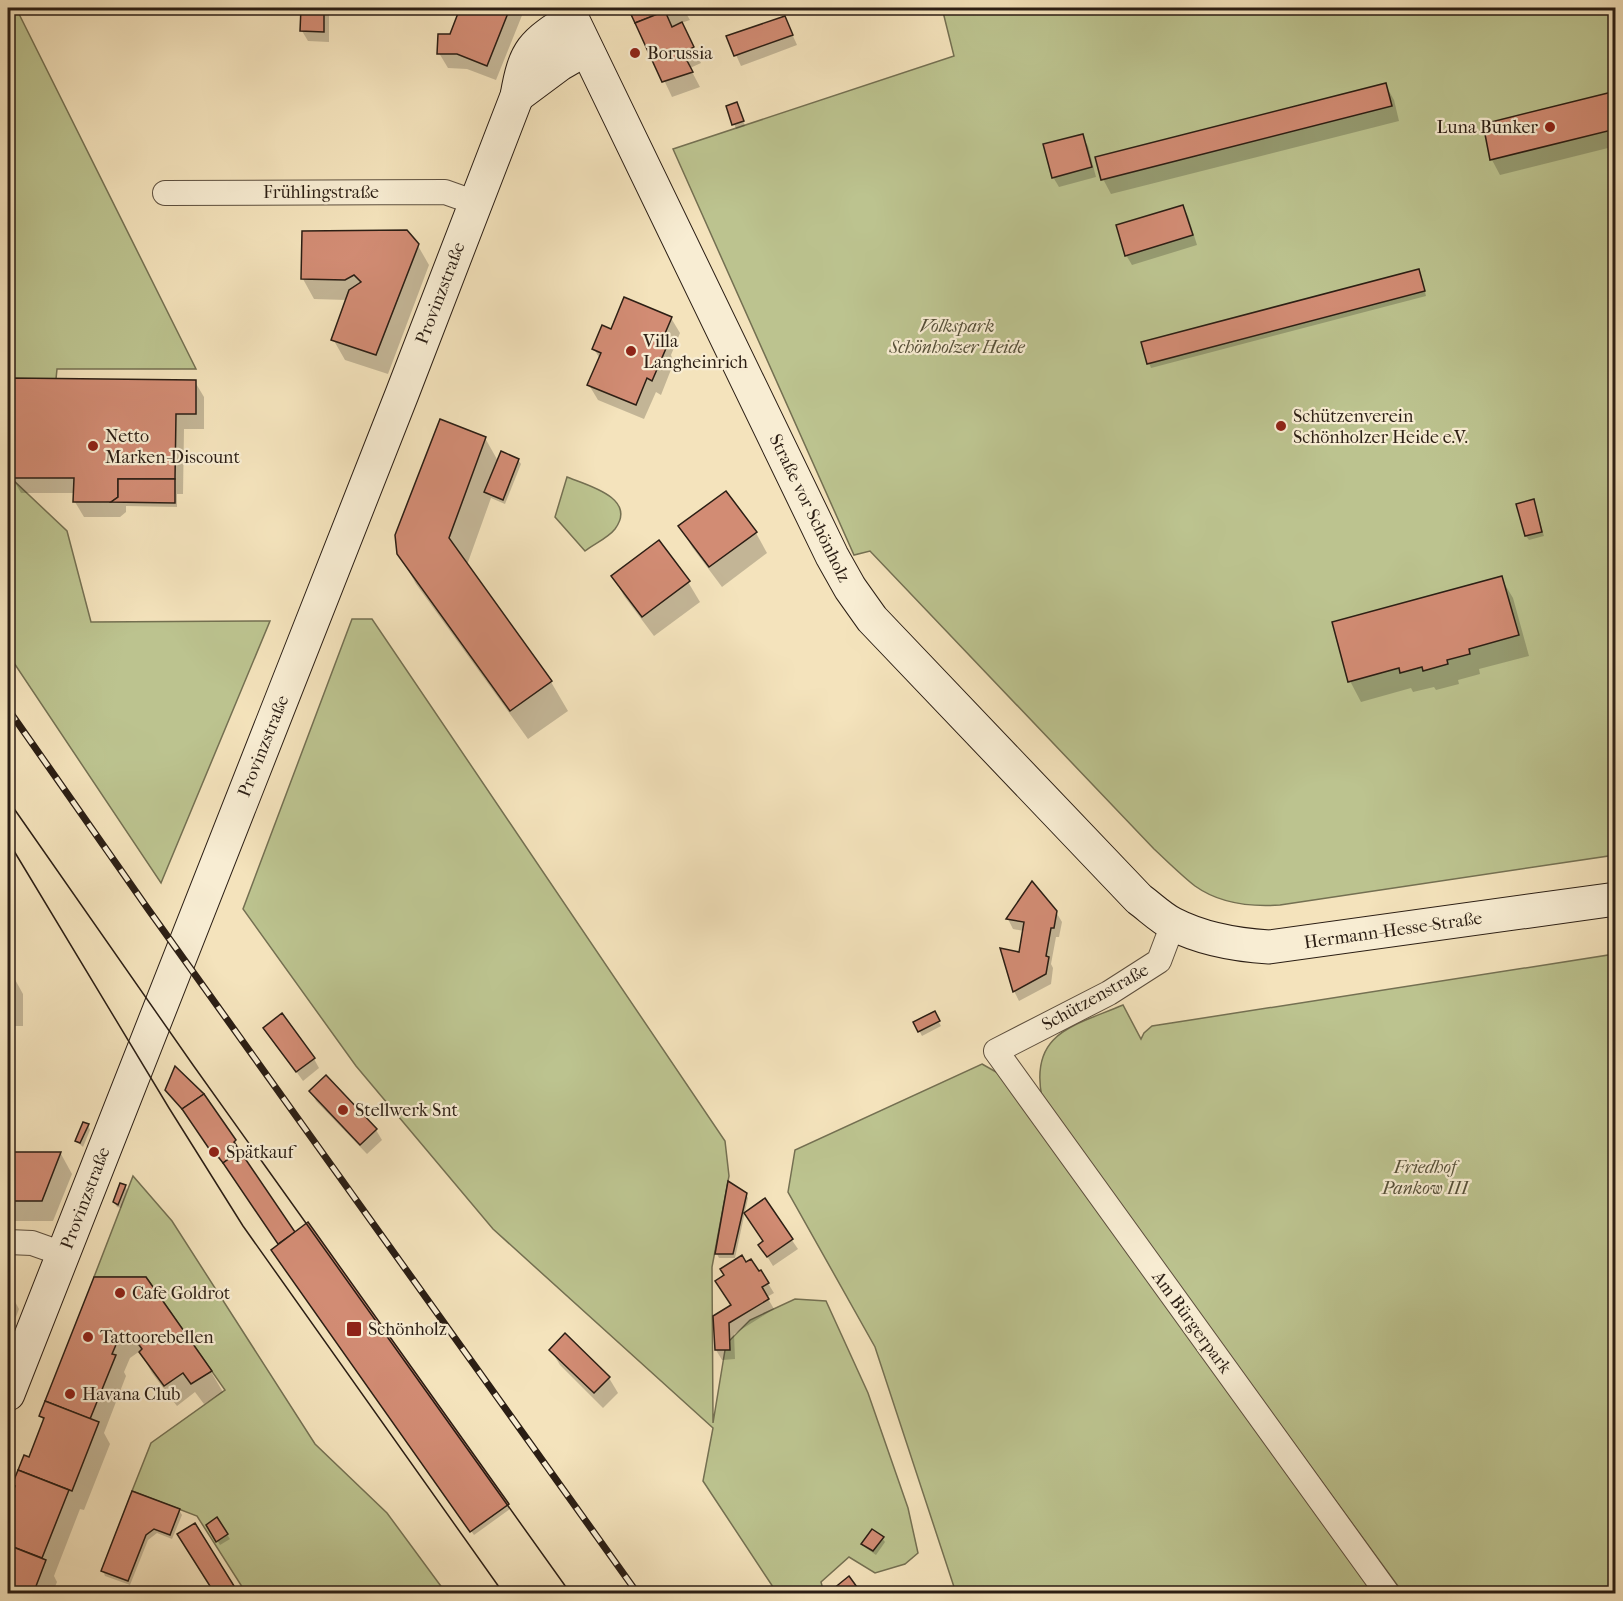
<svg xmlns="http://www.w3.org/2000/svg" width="1623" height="1601" font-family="'IM FELL French Canon',serif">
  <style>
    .green { fill: #bcc38f; stroke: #747052; stroke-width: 1.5 }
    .shadow { fill: #0003 }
    .building { fill: #d28c74; stroke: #2b1e14; stroke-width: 1.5 }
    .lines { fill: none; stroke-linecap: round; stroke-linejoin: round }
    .minor-casing { stroke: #5d4f3e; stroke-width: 26 }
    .secondary-casing { stroke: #2b1e14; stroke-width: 35 }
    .minor { stroke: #f8edd3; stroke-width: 24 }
    .secondary { stroke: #f8edd3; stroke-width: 33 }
    .tram { stroke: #2b1e14; stroke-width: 1.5 }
    .rail-casing { stroke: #2b1e14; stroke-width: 7 }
    .rail { stroke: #f8edd3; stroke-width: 4.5; stroke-dasharray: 14; stroke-linecap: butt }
    .poi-dot { fill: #8f2418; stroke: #f8edd3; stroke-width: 2 }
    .labels { text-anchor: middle; stroke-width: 4.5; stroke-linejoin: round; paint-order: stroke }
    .poi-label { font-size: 18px; fill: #2b1e14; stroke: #f8edd3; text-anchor: start }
    .street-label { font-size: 18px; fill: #2b1e14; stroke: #f8edd3 }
    .park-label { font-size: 18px; font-style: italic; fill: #565039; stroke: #f8edd3 }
  </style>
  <rect width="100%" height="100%" fill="#f4e3bc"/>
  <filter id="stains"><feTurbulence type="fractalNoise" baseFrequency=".00333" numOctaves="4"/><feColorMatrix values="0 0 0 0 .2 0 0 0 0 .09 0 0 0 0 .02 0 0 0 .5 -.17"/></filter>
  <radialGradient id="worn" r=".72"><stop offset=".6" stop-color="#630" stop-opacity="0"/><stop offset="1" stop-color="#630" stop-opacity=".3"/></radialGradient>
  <!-- green -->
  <g class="green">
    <polygon points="8,8 16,8 196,369 57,369 56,379 11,478 67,531 91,622 270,621 161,883 8,654"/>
    <path d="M 942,8 L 1615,8 L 1615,855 L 1280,905 C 1251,907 1220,904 1195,886 C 1181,875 1167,861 1154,849 L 870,551 L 854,555 L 673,149 L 954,56 Z"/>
    <path d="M 567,477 C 587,485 638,498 615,529 C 608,538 594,544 585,551 L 555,517 Z"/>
    <polygon points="352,619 372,619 725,1141 729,1176 712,1267 713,1423 726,1344 750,1320 795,1299 826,1301 868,1393 908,1508 918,1553 905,1564 875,1573 849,1557 821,1582 824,1593 777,1593 703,1481 713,1428 493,1229 356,1066 243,909"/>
    <path d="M 1615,954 L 1615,1593 L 1403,1593 L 1042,1098 C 1029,1032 1074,1026 1123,1005 L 1141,1039 L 1144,1033 L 1152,1026 Z"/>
    <polygon points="982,1064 1005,1077 1375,1593 956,1593 875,1347 788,1192 795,1150"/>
    <polygon points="133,1176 172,1221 315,1444 387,1513 446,1593 246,1593 197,1516 132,1491 151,1443 225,1390 146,1277 94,1277"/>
  </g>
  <!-- shadow -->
  <g class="shadow">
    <polygon points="279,8 289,8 289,10 280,9"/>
    <polygon points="296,8 342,8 342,9 329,9 329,42 308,41 302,31 303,15 300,15"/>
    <polygon points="462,8 525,8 496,80 467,69 448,68 439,53 451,36"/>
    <polygon points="630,8 707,8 687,15 690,20 681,23 701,63 690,68 700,87 672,97"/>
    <polygon points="926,8 936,8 928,11"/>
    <polygon points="785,18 797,45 741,66 728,37"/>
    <polygon points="1385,84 1394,100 1399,121 1111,194 1103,179"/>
    <polygon points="1616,92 1616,146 1500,175 1492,160 1485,125"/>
    <polygon points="728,107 739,109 745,126 736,129"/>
    <polygon points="1082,136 1088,146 1096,177 1059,187 1053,177"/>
    <polygon points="1183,206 1188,216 1197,245 1132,265 1126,255"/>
    <polygon points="417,244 429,265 388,374 345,360 333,339 347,300 314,299 303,279"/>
    <polygon points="1421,275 1426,296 1151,368 1149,363"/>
    <polygon points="671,318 680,333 671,355 674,362 661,395 656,392 644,419 598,400 589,385 600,359 594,349 612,331"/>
    <polygon points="195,382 204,397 204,429 184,429 183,494 177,494 177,507 126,506 126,512 120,517 84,517 75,502 75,493 21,493 12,477"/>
    <polygon points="485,438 498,461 518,460 521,464 505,504 491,498 467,565 551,682 568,711 528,739 416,584 399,554"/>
    <polygon points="726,493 756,533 767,553 722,587 692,547 680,526"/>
    <polygon points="1534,501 1544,536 1529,540 1526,536"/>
    <polygon points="613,576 688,582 700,602 654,636 624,596"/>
    <polygon points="1501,578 1513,598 1529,656 1479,669 1480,674 1458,680 1459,684 1436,690 1434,687 1413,692 1411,688 1361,702 1350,681"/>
    <polygon points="1056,912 1062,922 1059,937 1056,937 1051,964 1053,968 1051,984 1019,1001 1014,991 1024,931 1013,929 1008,919"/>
    <polygon points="8,967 23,994 23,1026 14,1026 13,1058 8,1058"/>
    <polygon points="934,1013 941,1026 922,1036 915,1023"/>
    <polygon points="265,1028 314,1059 319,1068 303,1081"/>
    <polygon points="326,1077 376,1130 382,1140 367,1154 316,1101 311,1091"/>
    <polygon points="167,1090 235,1141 237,1145 235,1147 294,1234 308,1224 510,1509 474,1535 275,1254 279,1245 220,1158 218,1159"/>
    <polygon points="88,1125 90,1130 83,1147 76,1141"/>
    <polygon points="8,1153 61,1154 72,1174 53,1221 8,1221"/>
    <polygon points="729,1184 746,1194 748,1198 735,1258 719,1258 717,1254"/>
    <polygon points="125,1186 127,1190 121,1208 117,1207 114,1202"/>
    <polygon points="765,1201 798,1249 773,1266 760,1245 765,1242"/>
    <polygon points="746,1264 758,1273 761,1272 774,1293 767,1297 774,1309 734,1334 735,1359 722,1360 716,1350"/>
    <polygon points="145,1279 211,1372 223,1392 204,1404 195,1392 177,1406 152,1373 140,1351 130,1358 124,1372 126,1376 104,1433 110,1444 84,1510 80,1509 54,1576 57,1582 52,1594 8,1594 8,1507 16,1488 14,1485 25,1457 29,1459 44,1422 41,1416"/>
    <polygon points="8,1289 19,1309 8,1338"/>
    <polygon points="551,1350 609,1378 618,1393 603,1408 560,1365"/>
    <polygon points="133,1493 179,1510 182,1515 172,1539 157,1533 148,1540 130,1585 105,1576 103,1571"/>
    <polygon points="217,1519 230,1539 220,1545 208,1525"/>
    <polygon points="882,1538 885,1542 876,1555 866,1548 863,1544"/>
  </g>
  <!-- building -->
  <g class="building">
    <polygon points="301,8 324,8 324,32 300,31"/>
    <polygon points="460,8 510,8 487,66 457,54 437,54 438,34 450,34"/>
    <polygon points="628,8 675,8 635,23"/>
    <polygon points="665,11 672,27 682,22 694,47 683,53 693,72 662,82 635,23"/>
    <polygon points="785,16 793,35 734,56 726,36"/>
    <polygon points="1386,83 1392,106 1101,180 1095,157"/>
    <polygon points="1616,91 1616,129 1490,160 1483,124"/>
    <polygon points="737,102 744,121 732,125 726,106"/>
    <polygon points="1083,134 1092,167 1052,178 1043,144"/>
    <polygon points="1183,205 1193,235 1125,256 1116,225"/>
    <polygon points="407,230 419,244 376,355 331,340 349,290 361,282 354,275 345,280 301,279 302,231"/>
    <polygon points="1419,269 1425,291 1147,364 1141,342"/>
    <polygon points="624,297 672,317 661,343 667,346 652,381 647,378 636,405 587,385 601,353 592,349 602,325 611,329"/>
    <polygon points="11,378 196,380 196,414 176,414 175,479 118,479 118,497 111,502 73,502 74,478 10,478"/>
    <polygon points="440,419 486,437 449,538 552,681 510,711 397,554 395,535"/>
    <polygon points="501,451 519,459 503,500 484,492"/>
    <polygon points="118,479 175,479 175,503 111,502 118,497"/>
    <polygon points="726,491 757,532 709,567 678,526"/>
    <polygon points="1534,499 1542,532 1525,536 1516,504"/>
    <polygon points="659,540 690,581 642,617 611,576"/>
    <polygon points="1502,576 1519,635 1469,649 1470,654 1447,660 1448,664 1423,671 1422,667 1400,673 1399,668 1348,682 1332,622"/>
    <polygon points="1032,881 1057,911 1054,928 1051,928 1046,956 1049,957 1046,974 1013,992 1000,948 1019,952 1024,922 1006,919"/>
    <polygon points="935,1011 940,1021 918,1032 913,1022"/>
    <polygon points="282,1013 315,1058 296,1072 263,1028"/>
    <polygon points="175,1066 204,1094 182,1109 165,1090"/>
    <polygon points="326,1075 377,1129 360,1145 309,1091"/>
    <polygon points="204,1094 236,1140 234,1142 240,1151 223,1163 216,1154 214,1156 182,1109"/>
    <polygon points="83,1122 89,1124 80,1143 75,1141"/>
    <polygon points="240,1151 295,1232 278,1244 223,1163"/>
    <polygon points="8,1152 61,1152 42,1201 8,1201"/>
    <polygon points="728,1181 747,1193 733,1254 715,1254"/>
    <polygon points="120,1183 126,1185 118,1205 113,1202"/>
    <polygon points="765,1198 793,1239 767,1257 758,1245 763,1241 744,1213"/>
    <polygon points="308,1222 509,1504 470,1532 271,1250"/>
    <polygon points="742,1255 746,1262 751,1259 759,1271 761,1270 769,1283 762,1287 769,1299 729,1323 730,1350 715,1350 713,1316 731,1305 715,1281 724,1275 720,1269"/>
    <polygon points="94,1277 146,1277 212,1371 191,1384 183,1373 164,1386 139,1352 142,1349 129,1331 119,1338 112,1354 116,1355 90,1419 45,1401"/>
    <polygon points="565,1333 610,1377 594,1393 549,1350"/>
    <polygon points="45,1401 99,1422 72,1491 18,1470 24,1455 29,1457 44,1418 39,1416"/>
    <polygon points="18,1470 69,1490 42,1558 8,1545 8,1505 15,1486 12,1485"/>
    <polygon points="132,1491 180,1509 170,1535 154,1529 146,1535 128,1581 101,1571"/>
    <polygon points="217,1517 228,1534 216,1542 206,1525"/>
    <polygon points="195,1523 239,1594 215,1594 177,1534"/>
    <polygon points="872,1529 884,1537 873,1551 861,1544"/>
    <polygon points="8,1545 46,1560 33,1594 8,1594"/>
    <polygon points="849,1576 862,1594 828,1594 828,1593"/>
  </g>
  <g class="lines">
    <!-- minor casing -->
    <g class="minor-casing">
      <g id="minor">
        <polyline points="165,193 445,192 476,203"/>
        <polyline points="1173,924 1159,961 1109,993 996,1051 1388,1594"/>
        <polyline points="8,1242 32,1243 63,1254"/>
      </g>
    </g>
    <!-- secondary casing -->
    <g class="secondary-casing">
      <g id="secondary">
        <path d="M 567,8 L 832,556 L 850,588 L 872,619 L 1139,899 C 1150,907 1161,918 1173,924 C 1202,939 1237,945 1269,947 L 1616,899"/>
        <polyline points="517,96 560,64 586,49"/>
        <path d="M 8,1394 L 402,394 L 517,96 C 525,50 532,43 572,19"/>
      </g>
    </g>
    <!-- minor -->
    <use href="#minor" class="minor"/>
    <!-- secondary -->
    <use href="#secondary" class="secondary"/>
    <!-- tram -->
    <g class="tram">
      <polyline points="8,800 193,1065 571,1594"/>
      <polyline points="8,841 169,1108 243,1226 504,1594"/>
    </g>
    <!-- rail casing -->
    <g class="rail-casing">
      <polyline id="rail" points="8,709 148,909 638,1594"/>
    </g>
    <!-- rail -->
    <use href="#rail" class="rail"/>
  </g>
  <!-- markers -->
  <g class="poi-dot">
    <circle cx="635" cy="53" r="6"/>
    <circle cx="1550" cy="127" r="6"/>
    <circle cx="631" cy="351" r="6"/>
    <circle cx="1281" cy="426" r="6"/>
    <circle cx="93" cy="446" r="6"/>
    <circle cx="343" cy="1110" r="6"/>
    <circle cx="214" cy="1152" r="6"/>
    <circle cx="120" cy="1293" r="6"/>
    <rect x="346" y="1321" width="16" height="16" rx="3"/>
    <circle cx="88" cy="1337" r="6"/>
    <circle cx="70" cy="1394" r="6"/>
  </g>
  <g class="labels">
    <!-- poi labels -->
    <g class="poi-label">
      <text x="647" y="59">Borussia</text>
      <text x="1538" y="133" text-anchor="end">Luna Bunker</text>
      <text x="643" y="347">Villa<tspan x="643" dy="21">Langheinrich</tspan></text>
      <text x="1293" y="422">Schützenverein<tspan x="1293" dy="21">Schönholzer Heide e.V.</tspan></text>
      <text x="105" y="442">Netto<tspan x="105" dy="21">Marken-Discount</tspan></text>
      <text x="355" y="1116">Stellwerk Snt</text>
      <text x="226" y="1158">Spätkauf</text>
      <text x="132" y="1299">Cafe Goldrot</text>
      <text x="368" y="1335">Schönholz</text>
      <text x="100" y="1343">Tattoorebellen</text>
      <text x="82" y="1400">Havana Club</text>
    </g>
    <!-- street labels -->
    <g class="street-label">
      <text x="321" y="198">Frühlingstraße</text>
      <text transform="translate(440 293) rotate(-69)" y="6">Provinzstraße</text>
      <text transform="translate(810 508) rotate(64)" y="6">Straße vor Schönholz</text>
      <text transform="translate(263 746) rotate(-68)" y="6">Provinzstraße</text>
      <text transform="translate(1393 930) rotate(-8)" y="6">Hermann-Hesse-Straße</text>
      <text transform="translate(1095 997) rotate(-29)" y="6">Schützenstraße</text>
      <text transform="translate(85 1198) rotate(-69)" y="6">Provinzstraße</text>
      <text transform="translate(1192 1322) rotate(54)" y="6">Am Bürgerpark</text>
    </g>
    <!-- park labels -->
    <g class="park-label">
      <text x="957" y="332">Volkspark<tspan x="957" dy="21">Schönholzer Heide</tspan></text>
      <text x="1425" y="1173">Friedhof<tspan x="1425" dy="21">Pankow III</tspan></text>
    </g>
  </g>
  <!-- margin -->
  <rect width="1623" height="1601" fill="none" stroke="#f4e3bc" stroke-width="30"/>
  <rect x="9" y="9" width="1605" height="1583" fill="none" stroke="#2b1e14" stroke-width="3"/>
  <rect x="15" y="15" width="1593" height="1571" fill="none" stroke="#2b1e14" stroke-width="1.5"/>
  <rect width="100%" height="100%" filter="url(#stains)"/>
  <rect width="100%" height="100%" fill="url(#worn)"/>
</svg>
